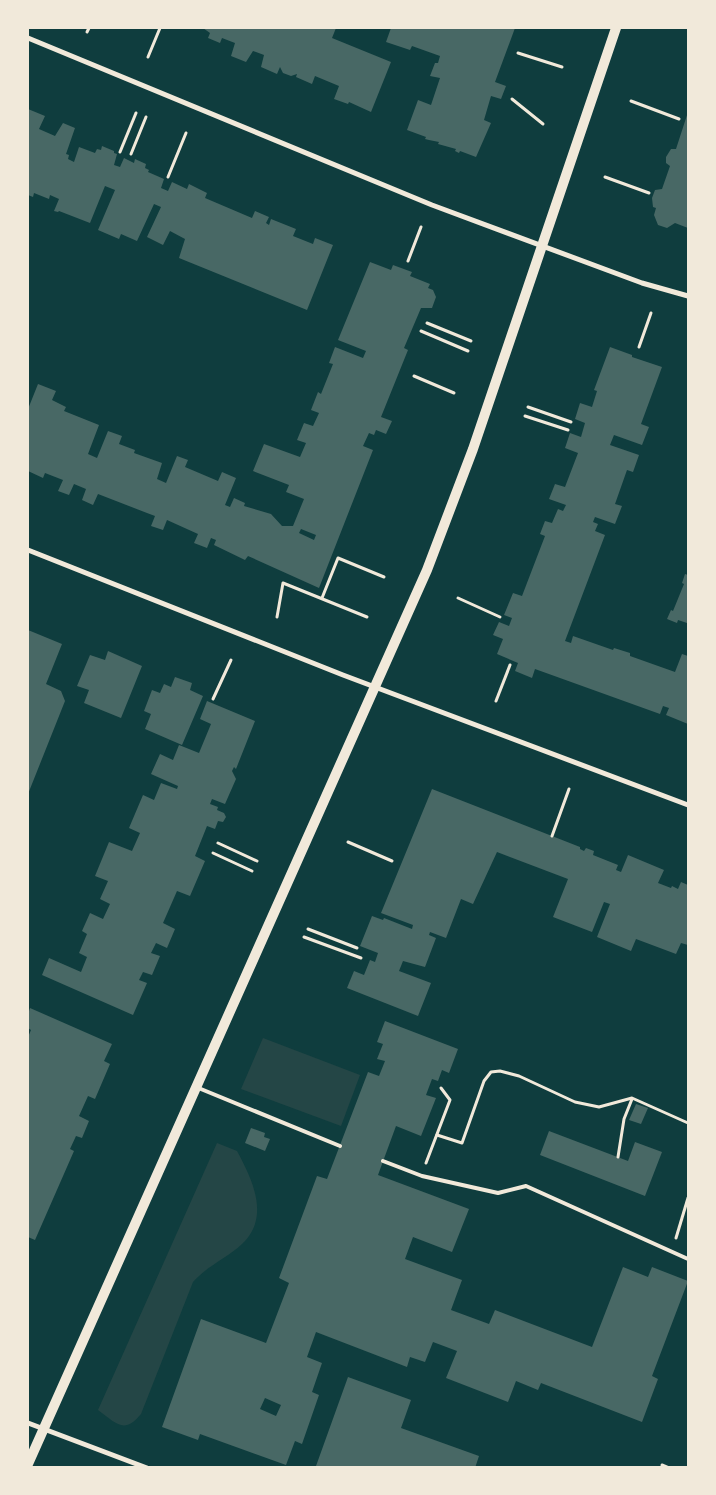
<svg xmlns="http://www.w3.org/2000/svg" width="716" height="1495" font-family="'IBM Plex Sans',sans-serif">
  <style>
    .green { fill: #244646 }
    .building { fill: #486865; fill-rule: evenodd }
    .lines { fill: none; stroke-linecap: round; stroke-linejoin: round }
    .path { stroke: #f1e9da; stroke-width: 3 }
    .service { stroke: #f1e9da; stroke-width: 4 }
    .minor { stroke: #f1e9da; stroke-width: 5 }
    .secondary { stroke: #f1e9da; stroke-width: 10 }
  </style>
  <rect width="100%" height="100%" fill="#0f3d3e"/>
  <!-- green -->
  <g class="green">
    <polygon points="263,1038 360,1075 341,1126 241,1089"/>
    <path d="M 217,1143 L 237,1151 C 252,1179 271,1217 242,1244 C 227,1258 207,1266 193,1282 L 141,1414 C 124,1435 116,1423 98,1410 Z"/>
  </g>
  <!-- building -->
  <g class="building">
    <polygon points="203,28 336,28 332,38 391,62 371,112 349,102 348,104 334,99 339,86 315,76 312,84 296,77 297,74 291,76 283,73 280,67 277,74 261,67 264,55 253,51 246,62 231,56 235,43 222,38 220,43 208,38 210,33"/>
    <polygon points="391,28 515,28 495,82 506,86 501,99 491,96 484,120 491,123 476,157 460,151 459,153 455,151 456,149 438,144 439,142 429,140 425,139 426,137 407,130 418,100 431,105 440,78 430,76 435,63 438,63 440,56 412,46 410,50 386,42"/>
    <polygon points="28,109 45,116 39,129 55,136 63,123 75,128 66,154 69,155 68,159 74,162 79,147 95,153 97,149 101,150 102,146 114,151 114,153 117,154 114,165 120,167 124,158 134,163 135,159 146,164 145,168 149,170 148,172 164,179 161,188 168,191 172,182 187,189 189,184 207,193 205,198 252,218 255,211 269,217 266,223 269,225 271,219 296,229 293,236 313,244 315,238 333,245 307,310 179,258 185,239 170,231 163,245 147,237 161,207 154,204 137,241 121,234 119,239 98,230 115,190 105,186 90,223 59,211 58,212 54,211 59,199 50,195 49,199 34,193 33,197 28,195"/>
    <polygon points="688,112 688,228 675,223 667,228 658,225 654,215 656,208 653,207 652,198 655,190 662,189 670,166 666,163 666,157 671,149 676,149"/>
    <path d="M 370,262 L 391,270 L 393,265 L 412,272 L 410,276 L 430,284 L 428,288 L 433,290 L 436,297 L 432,308 L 421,308 L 404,348 L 408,350 L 381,417 L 392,421 L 386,434 L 376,430 L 374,435 L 369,433 L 363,446 L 373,450 L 319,588 L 248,556 L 245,560 L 214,545 L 216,540 L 211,538 L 207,548 L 194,543 L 198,534 L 167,520 L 163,530 L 151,526 L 155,516 L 147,513 L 98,494 L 93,505 L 82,500 L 86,489 L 74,484 L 69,495 L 58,491 L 63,480 L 45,473 L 43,478 L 28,471 L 28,409 L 38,384 L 56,391 L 52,400 L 66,407 L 64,411 L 99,425 L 88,454 L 97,458 L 108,431 L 122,436 L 119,444 L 135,450 L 134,453 L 162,463 L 157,479 L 166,483 L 177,456 L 188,460 L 185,467 L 218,481 L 222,472 L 236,478 L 225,505 L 230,507 L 234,498 L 245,503 L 244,506 L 271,514 L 282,526 L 293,526 L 304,499 L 286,492 L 289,485 L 253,471 L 264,444 L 300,457 L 306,443 L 297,440 L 304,423 L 313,426 L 319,413 L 311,410 L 318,392 L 321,394 L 333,364 L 329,363 L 335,347 L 363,358 L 366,351 L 338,340 ZM 301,529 L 316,535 L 314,540 L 299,533 Z"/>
    <polygon points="610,347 632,355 632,357 662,367 641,424 649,427 642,445 614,435 610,445 639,455 633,472 627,470 615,504 622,506 615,524 595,517 593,522 598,524 595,531 605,535 565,641 571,643 573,636 613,650 614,648 630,653 630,656 675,672 682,654 688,656 688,724 666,715 669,708 663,706 660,714 535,669 532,678 515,671 518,663 497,654 503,639 493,635 499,622 509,626 512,618 504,615 513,593 522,596 545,536 540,534 545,521 552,523 558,509 563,511 566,505 549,499 555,484 565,487 578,453 565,448 570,433 581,437 585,423 575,419 580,403 592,407 597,391 594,390"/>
    <polygon points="685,574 688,575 688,619 687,623 678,620 677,623 667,619 671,610 673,611 684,584 682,583"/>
    <polygon points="28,630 62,644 46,684 61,691 65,701 28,794"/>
    <polygon points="108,651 142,666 121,718 84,703 89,690 77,686 90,655 105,660"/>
    <polygon points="175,677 192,683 190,690 203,696 182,745 145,729 151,714 144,711 152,690 160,693 164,684 171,687"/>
    <polygon points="207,701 255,721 236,769 234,767 232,771 236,779 225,804 212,799 210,804 218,807 217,810 224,813 226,817 223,822 218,821 215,829 207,826 195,856 205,861 190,896 177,891 163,923 175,929 167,948 156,943 151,953 160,956 152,975 143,972 139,980 147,983 133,1015 42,975 49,958 81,972 87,957 79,953 87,934 82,931 90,913 103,919 110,904 100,899 108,881 95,876 109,842 132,851 140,833 129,828 143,795 154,800 161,783 177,789 178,786 151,774 160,754 173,760 179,745 199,753 211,724 200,719"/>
    <polygon points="432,789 580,847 580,849 584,851 586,848 594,851 593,855 618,865 616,870 621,872 628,855 664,870 658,883 671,888 672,886 678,889 681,882 688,885 688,945 681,943 676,954 636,939 631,951 597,937 610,904 604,902 592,932 553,917 568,879 497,852 473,904 461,899 446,938 430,932 429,935 436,938 425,967 403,961 399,971 431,983 418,1016 347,988 354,971 364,975 370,960 375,962 378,953 360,946 372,916 383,920 384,918 412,929 413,925 381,913"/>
    <polygon points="30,1008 112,1044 104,1061 110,1064 95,1099 88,1096 79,1116 89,1121 82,1138 76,1136 70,1149 74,1151 35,1240 28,1237 28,1037 31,1030 28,1028 28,1014"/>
    <path d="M 385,1021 L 458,1049 L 449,1073 L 442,1070 L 438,1081 L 432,1079 L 426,1095 L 436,1098 L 421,1136 L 396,1126 L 378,1175 L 469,1209 L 452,1252 L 413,1237 L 405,1259 L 462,1280 L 451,1310 L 489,1324 L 495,1310 L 592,1347 L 623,1267 L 648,1277 L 652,1267 L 688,1281 L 652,1376 L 658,1379 L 642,1422 L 541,1383 L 538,1390 L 516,1381 L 508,1402 L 446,1378 L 457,1351 L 433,1342 L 425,1362 L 410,1357 L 407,1367 L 316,1332 L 307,1357 L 322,1363 L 312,1392 L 319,1395 L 302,1444 L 295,1441 L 286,1465 L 200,1434 L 198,1440 L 162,1427 L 201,1319 L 266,1343 L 289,1283 L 279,1278 L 317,1176 L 327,1179 L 368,1072 L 379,1076 L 385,1061 L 377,1059 L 383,1044 L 377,1042 ZM 265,1398 L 281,1405 L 276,1416 L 260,1409 Z"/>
    <polygon points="636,1104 648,1108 641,1124 629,1120"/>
    <polygon points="251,1128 265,1133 264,1137 270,1139 265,1151 245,1143"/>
    <polygon points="549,1131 628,1161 635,1142 662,1152 645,1196 540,1155"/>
    <polygon points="348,1377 411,1400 401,1428 479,1456 475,1468 316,1466"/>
  </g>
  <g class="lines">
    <!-- path -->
    <g class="path">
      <polyline points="87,32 89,28"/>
      <polyline points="518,53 562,67"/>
      <polyline points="148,57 160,28"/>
      <polyline points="512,99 543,124"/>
      <polyline points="631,101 679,119"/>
      <polyline points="120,152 136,113"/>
      <polyline points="131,154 146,117"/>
      <polyline points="168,177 186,133"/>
      <polyline points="605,177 649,193"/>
      <polyline points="408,261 421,227"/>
      <polyline points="427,323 471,341"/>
      <polyline points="421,331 468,351"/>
      <polyline points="639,347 651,313"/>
      <polyline points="414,376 454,393"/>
      <polyline points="528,407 571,422"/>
      <polyline points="525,416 568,430"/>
      <polyline points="322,598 338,558 384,577"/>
      <polyline points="458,598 500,617"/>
      <polyline points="277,617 283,583 367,617"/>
      <polyline points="213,699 231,660"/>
      <polyline points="496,701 510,665"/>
      <polyline points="552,836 569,789"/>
      <polyline points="348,842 392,861"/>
      <polyline points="218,843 257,861"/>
      <polyline points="213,853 252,871"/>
      <polyline points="308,929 357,948"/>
      <polyline points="304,937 361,958"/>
      <polyline points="437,1135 462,1143 484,1081 491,1072 500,1071 519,1076 575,1102 599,1107 632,1098 688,1123"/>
      <polyline points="618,1157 624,1119 632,1099"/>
      <polyline points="426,1163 450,1100 441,1088"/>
      <polyline points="676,1238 688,1198"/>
      <polyline points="662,1465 669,1468"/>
    </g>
    <!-- service -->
    <g class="service">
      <polyline points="196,1087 340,1146"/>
      <polyline points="383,1161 422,1176 498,1193 526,1186 688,1259"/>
    </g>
    <!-- minor -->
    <g class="minor">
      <polyline points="28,38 432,205 642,283 688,296"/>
      <polyline points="28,550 343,675 688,805"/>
      <polyline points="28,1423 147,1468"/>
    </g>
    <!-- secondary -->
    <polyline class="secondary" points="28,1464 427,570 473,449 616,28"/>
  </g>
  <!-- border -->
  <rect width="716" height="1495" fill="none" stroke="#f1e9da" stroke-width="58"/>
</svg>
